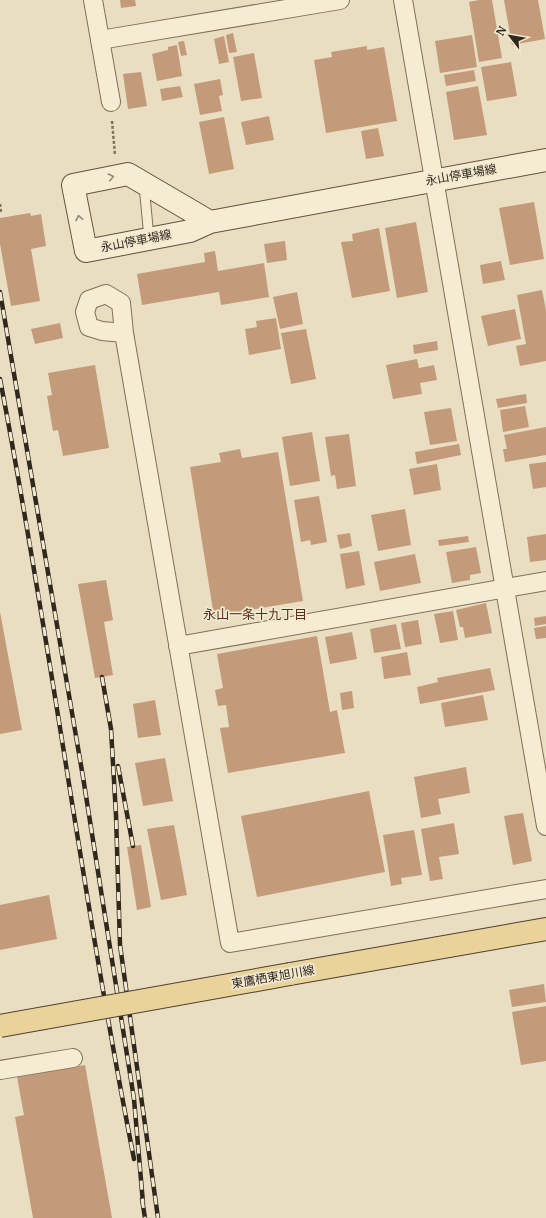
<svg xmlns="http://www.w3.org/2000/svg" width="546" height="1218" font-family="Merriweather,'Noto Sans JP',serif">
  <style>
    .building { fill: #c39b7a }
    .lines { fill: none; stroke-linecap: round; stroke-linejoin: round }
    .lane-casing { stroke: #80705a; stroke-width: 11 }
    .street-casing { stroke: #80705a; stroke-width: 20 }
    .secondary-casing { stroke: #62513e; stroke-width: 24 }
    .primary-casing { stroke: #4e3e2e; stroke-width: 24 }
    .path { stroke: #80705a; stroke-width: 2.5; stroke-dasharray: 3 2; stroke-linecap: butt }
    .lane { stroke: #f5ecd3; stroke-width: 9 }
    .street { stroke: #f5ecd3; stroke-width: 18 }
    .secondary { stroke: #f5ecd3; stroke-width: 22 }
    .primary { stroke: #e9d39b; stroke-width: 22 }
    .rail-casing { stroke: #31281d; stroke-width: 4.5 }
    .rail { stroke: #f1e8d0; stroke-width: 3; stroke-dasharray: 9; stroke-linecap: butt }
    .primary-bridge-casing { stroke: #4e3e2e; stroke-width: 24; stroke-linecap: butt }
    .primary-bridge { stroke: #e9d39b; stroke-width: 22 }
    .oneway { stroke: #938a78 }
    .labels { text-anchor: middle; stroke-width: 3.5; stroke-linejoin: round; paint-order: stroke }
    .street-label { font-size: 12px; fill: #31281d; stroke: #f1e8d0 }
    .neighbourhood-label { font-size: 13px; fill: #5a2e21; stroke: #f1e8d0 }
  </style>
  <rect width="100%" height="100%" fill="#e9dec1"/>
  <!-- building -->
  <g class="building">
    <polygon points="120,0 135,0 136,6 121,8"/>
    <polygon points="479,0 492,0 502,58 479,62 469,2"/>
    <polygon points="504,0 538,0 545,39 512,45"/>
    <polygon points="233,33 237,52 229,53 226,35"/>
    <polygon points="472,35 477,67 440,73 435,41"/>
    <polygon points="224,36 229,62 219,64 214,39"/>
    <polygon points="184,41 187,55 181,56 178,42"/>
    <polygon points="177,45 182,76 157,81 152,54 168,50 168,47"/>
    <polygon points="367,46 367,50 384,47 397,121 326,133 314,60 332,57 331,52"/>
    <polygon points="254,53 262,98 241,101 233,57"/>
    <polygon points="511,62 517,96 487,101 481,67"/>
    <polygon points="474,70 476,81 446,86 444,75"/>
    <polygon points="141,72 147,106 128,109 123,74"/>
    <polygon points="220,79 223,95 219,96 222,111 200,115 194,84"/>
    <polygon points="180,86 183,97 162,101 160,89"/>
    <polygon points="478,86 487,135 454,140 446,92"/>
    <polygon points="269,116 274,140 246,145 241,122"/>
    <polygon points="224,117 234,169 209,174 199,122"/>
    <polygon points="378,128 384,156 366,159 361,131"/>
    <polygon points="534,202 544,259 510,265 499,208"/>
    <polygon points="30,213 31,216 41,214 46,246 31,249 40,301 11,306 0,244 0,218"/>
    <polygon points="416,222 428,292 397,298 385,228"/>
    <polygon points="379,228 390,291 352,298 341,242 353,241 352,234"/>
    <polygon points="285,241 287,260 267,263 264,244"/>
    <polygon points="215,251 218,271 264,263 269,297 221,305 219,292 142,305 137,274 205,262 204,253"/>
    <polygon points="501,261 505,280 483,284 480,265"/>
    <polygon points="542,290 546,310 546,361 520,366 516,346 526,344 517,295"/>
    <polygon points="297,292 303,324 280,329 273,297"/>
    <polygon points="515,309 521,339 488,346 481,316"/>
    <polygon points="276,318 281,349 249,355 245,329 257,327 256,321"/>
    <polygon points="60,323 63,338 35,344 31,329"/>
    <polygon points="306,329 316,379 291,384 281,333"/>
    <polygon points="437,341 438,350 414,354 413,345"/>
    <polygon points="417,359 419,368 434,365 437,380 420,383 422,394 393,399 386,365"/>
    <polygon points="95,365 109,448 63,456 58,430 53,431 47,396 52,395 48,373"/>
    <polygon points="526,394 527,403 498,408 496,399"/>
    <polygon points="525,406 529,427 503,432 500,410"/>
    <polygon points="451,408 457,441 430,445 424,412"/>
    <polygon points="546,427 546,455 505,462 503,449 507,449 504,435"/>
    <polygon points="312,432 320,481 290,486 282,437"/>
    <polygon points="349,434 356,486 337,489 335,475 331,476 325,437"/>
    <polygon points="459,444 461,455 417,464 415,452"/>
    <polygon points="240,449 242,458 278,452 303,601 214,616 190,467 221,462 219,453"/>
    <polygon points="546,462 546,487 533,489 529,464"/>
    <polygon points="437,464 441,490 414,495 409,469"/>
    <polygon points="319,496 327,542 311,545 310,540 301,542 294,500"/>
    <polygon points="405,509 411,545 378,551 371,515"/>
    <polygon points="350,533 352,546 340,549 337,535"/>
    <polygon points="546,534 546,560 530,562 527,537"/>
    <polygon points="468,536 469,542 439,546 438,540"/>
    <polygon points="476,547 481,573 470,575 470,580 452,583 446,552"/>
    <polygon points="359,551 365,585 346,589 340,554"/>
    <polygon points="415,554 421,583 380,591 374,562"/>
    <polygon points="106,580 113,620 104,622 113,675 95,678 78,584"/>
    <polygon points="486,603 492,633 465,638 463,627 460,627 456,610"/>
    <polygon points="453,611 458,640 440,643 434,614"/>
    <polygon points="0,612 22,730 0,734"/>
    <polygon points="546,616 546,624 535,626 534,618"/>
    <polygon points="418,620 422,644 405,647 401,623"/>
    <polygon points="396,624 401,649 374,653 370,629"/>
    <polygon points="546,626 546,638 536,639 534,628"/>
    <polygon points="352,632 357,659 330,664 325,637"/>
    <polygon points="317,636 330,712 337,710 345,753 228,773 220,728 229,727 226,705 218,706 215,690 223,688 217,654"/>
    <polygon points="407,652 411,675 384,679 381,657"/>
    <polygon points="490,668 495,690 420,704 417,687 438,682 437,678"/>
    <polygon points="352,691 354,708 342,710 340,693"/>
    <polygon points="483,695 488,720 445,727 441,703"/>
    <polygon points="155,700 161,735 138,738 133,704"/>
    <polygon points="165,758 173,801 143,806 135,763"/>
    <polygon points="466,767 470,793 438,799 441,814 421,818 414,777"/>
    <polygon points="369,791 385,872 257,897 241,816"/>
    <polygon points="523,813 532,861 513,865 504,816"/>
    <polygon points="454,823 459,854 439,857 443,879 430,881 421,829"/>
    <polygon points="174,825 187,895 161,900 147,829"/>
    <polygon points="414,830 422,875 401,878 402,884 391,886 383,835"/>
    <polygon points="141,845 151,907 137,910 127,847"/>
    <polygon points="49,895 57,939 0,950 0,905"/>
    <polygon points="544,984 546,1002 512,1007 509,990"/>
    <polygon points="546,1006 546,1061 521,1065 512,1012"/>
    <polygon points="85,1065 112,1218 33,1218 15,1117 24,1115 17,1077"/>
  </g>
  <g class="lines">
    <!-- lane casing -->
    <g class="lane-casing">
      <polyline id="lane" points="144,185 149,238"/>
    </g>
    <!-- street casing -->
    <g class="street-casing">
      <g id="street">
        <polyline points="93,0 111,102"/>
        <polyline points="403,0 546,826"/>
        <polyline points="100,40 340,0"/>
        <polyline points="124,333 121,303 106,294 89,300 85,312 89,327 102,331 124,333 230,943 546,889"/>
        <polyline points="178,646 546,581"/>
        <polyline points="0,1070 73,1058"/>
      </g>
    </g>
    <!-- secondary casing -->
    <g class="secondary-casing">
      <polyline id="secondary" points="210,222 128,174 73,185 86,251 190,231 210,222 546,160"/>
    </g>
    <!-- primary casing -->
    <g class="primary-casing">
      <polyline id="primary" points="290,974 546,929"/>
    </g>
    <!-- path -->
    <g class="path">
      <polyline points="112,121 115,155"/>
      <polyline points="0,204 1,212"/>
    </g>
    <!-- lane -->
    <use href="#lane" class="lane"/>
    <!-- street -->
    <use href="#street" class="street"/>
    <!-- secondary -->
    <use href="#secondary" class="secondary"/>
    <!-- primary -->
    <use href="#primary" class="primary"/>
    <!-- rail casing -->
    <g class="rail-casing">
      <g id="rail">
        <polyline points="0,292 83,777 134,1099 143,1203"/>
        <path d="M 0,379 C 50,638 83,900 134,1159"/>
        <polyline points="102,677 111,729 116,815 120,945 158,1218"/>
        <polyline points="118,766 133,846"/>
        <polyline points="142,1199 145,1218"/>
      </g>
    </g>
    <!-- rail -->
    <use href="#rail" class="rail"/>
    <!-- primary-bridge casing -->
    <g class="primary-bridge-casing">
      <polyline id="primary-bridge" points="0,1026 290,974"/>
    </g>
    <!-- primary-bridge -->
    <use href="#primary-bridge" class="primary-bridge"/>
  </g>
  <!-- one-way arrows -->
  <defs><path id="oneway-chevron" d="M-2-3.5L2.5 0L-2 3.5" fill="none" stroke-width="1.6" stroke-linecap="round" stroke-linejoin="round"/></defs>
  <g class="oneway">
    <use href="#oneway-chevron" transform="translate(111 177) rotate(-12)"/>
    <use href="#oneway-chevron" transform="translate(79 218) rotate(-101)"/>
  </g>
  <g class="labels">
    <!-- street labels -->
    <g class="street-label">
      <text transform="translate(461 175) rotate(-10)" y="4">永山停車場線</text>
      <text transform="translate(136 241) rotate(-11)" y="4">永山停車場線</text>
      <text transform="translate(273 977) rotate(-10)" y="4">東鷹栖東旭川線</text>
    </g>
    <!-- neighbourhood labels -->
    <g class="neighbourhood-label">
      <text x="255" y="619">永山一条十九丁目</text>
    </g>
  </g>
  <!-- north arrow -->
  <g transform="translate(510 36) rotate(301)" stroke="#f1e8d0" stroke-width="3" paint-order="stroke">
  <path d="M0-3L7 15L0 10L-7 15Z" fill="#31281d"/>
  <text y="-6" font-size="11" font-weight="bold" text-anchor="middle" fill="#31281d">N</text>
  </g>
</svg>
